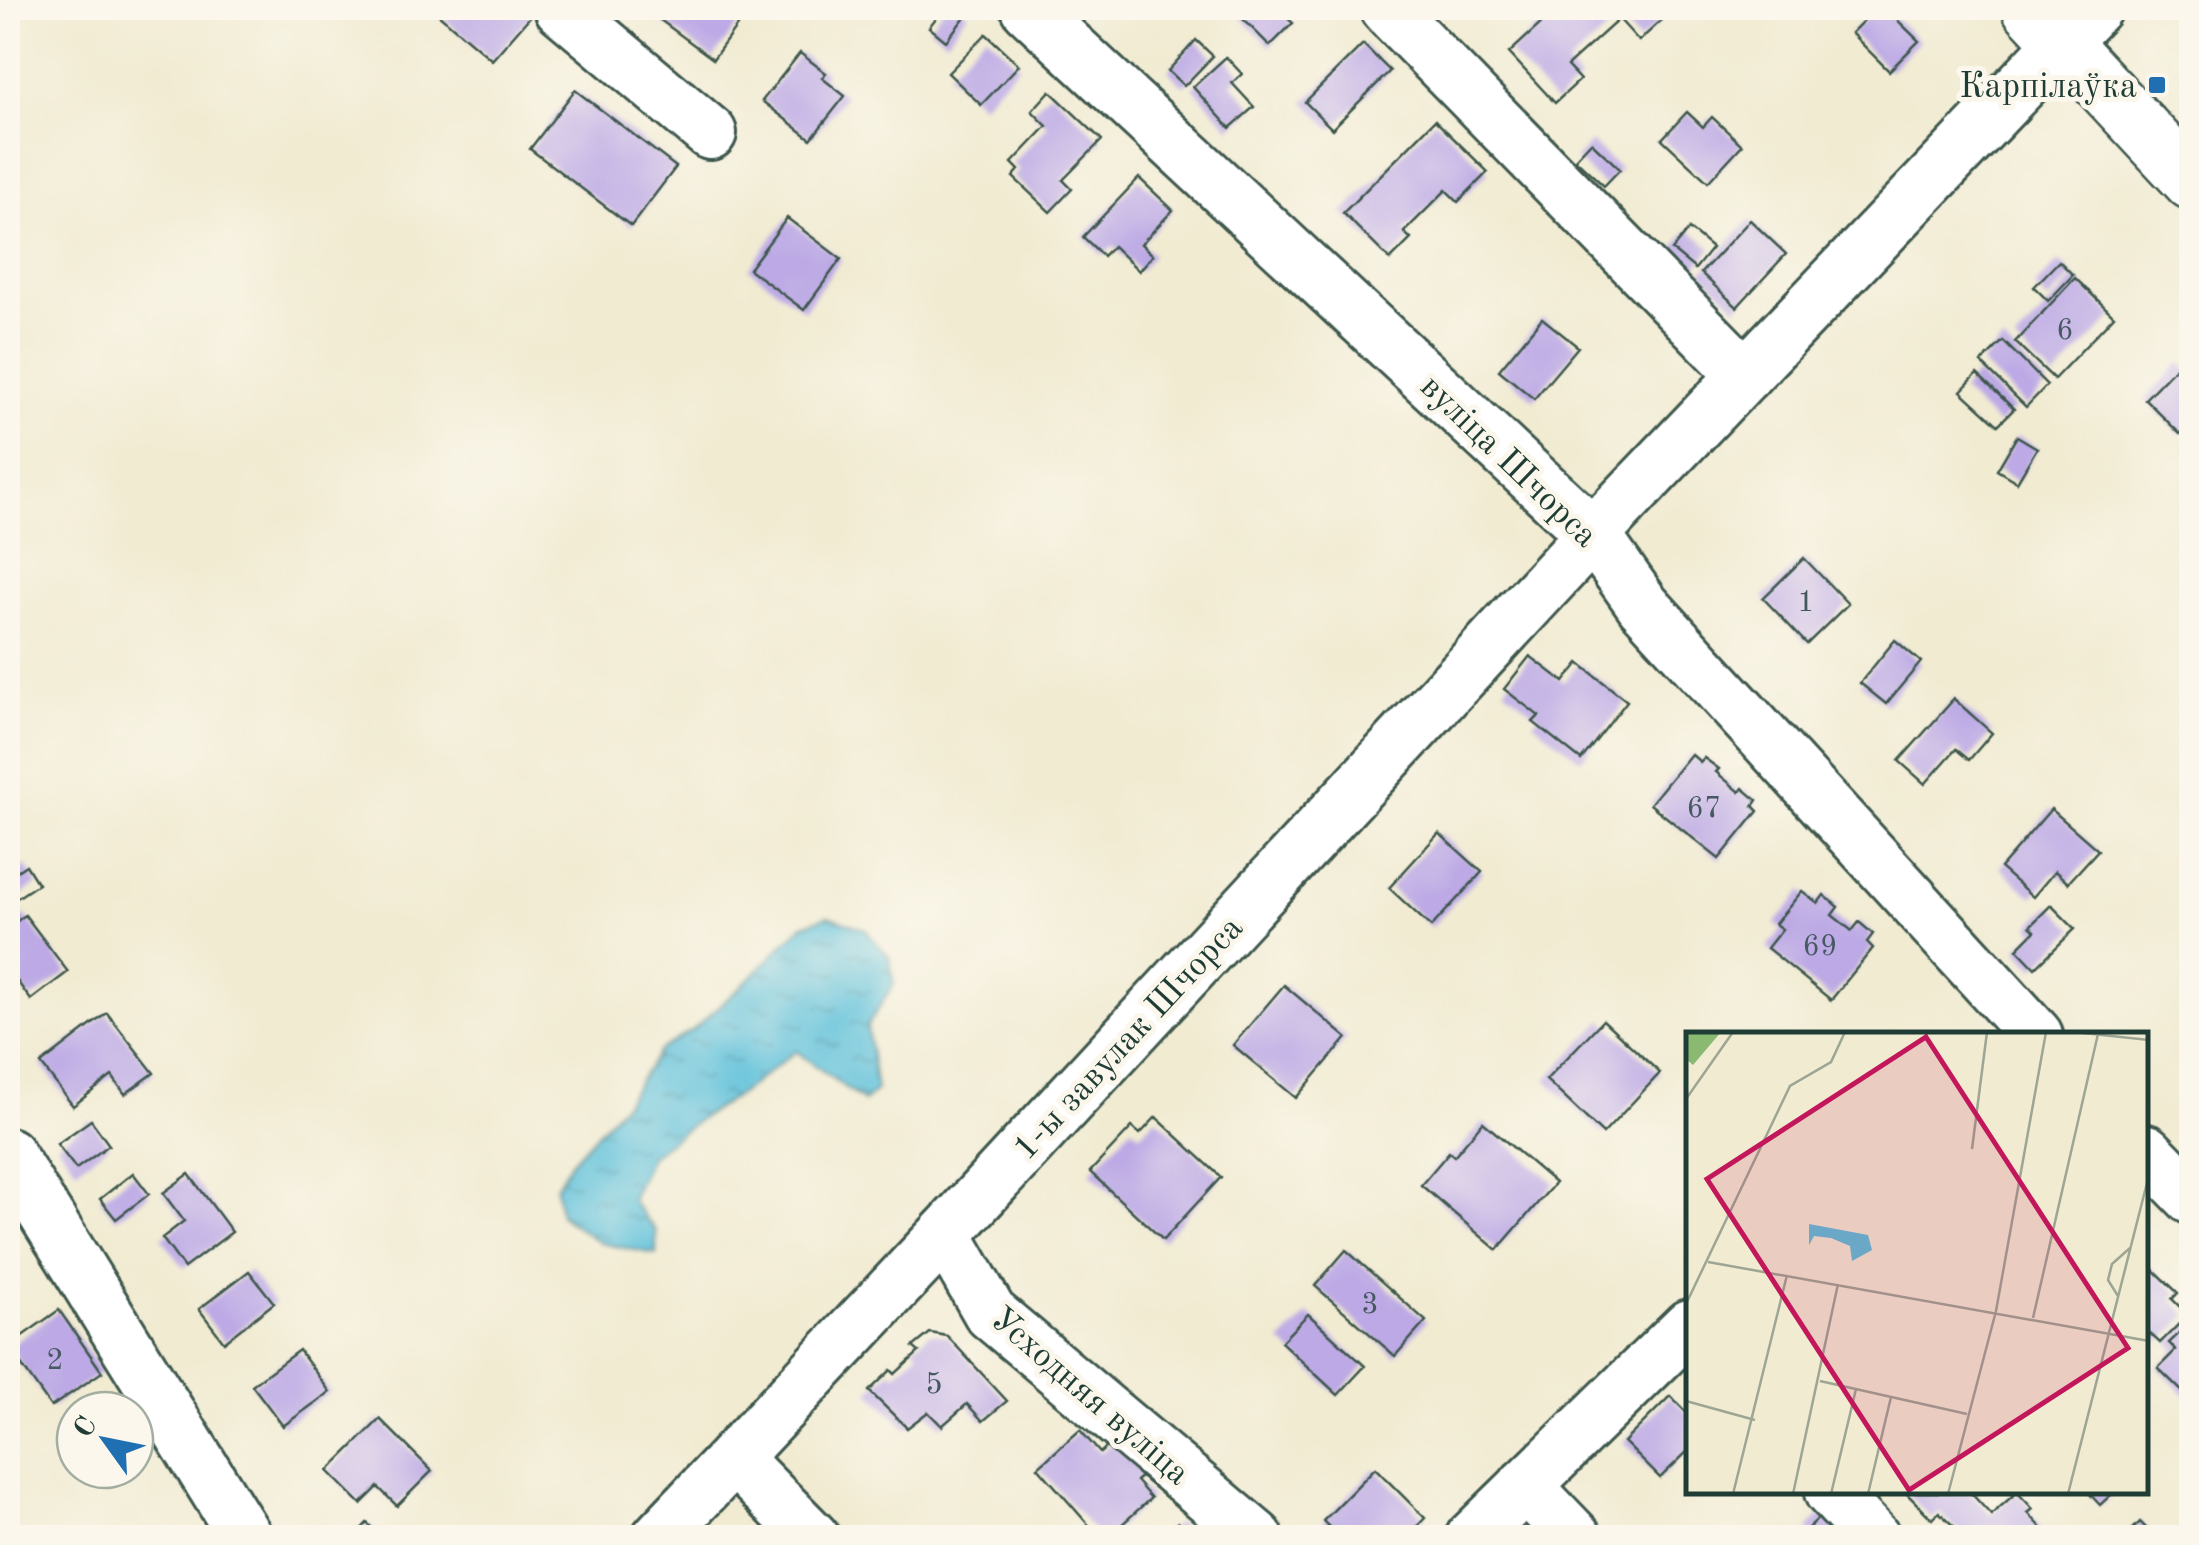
<svg xmlns="http://www.w3.org/2000/svg" width="2199" height="1545" font-family="'Old Standard TT',serif">
  <style>
    .water { fill: url(#water-ripples); stroke: #3e7e87; stroke-width: 2.5 }
    .building { fill: #bca9e5 }
    .lines { fill: none; stroke-linecap: round; stroke-linejoin: round }
    .minor-casing { stroke: #3e574c; stroke-width: 58 }
    .major-casing { stroke: #3e574c; stroke-width: 60 }
    .minor { stroke: #fff; stroke-width: 52 }
    .major { stroke: #fff; stroke-width: 55 }
    .poi-dot { fill: #1f6fb2; stroke: #fbf7ec; stroke-width: 4 }
    .labels { text-anchor: middle; stroke-width: 10; stroke-linejoin: round; paint-order: stroke }
    .number-label { font-size: 30px; fill: #465860 }
    .poi-label { font-size: 35px; fill: #1f3d34; stroke: #fbf7ec; text-anchor: end }
    .street-label { font-size: 35px; fill: #1f3d34; stroke: #fbf7ec }
    .inset-road { fill: none; stroke: #9da593; stroke-width: 2.5 }
    .view { fill: #c2185b; fill-opacity: 0.15; stroke: #c2185b; stroke-width: 5 }
    .inset-edge { fill: none; stroke: #1f3d34; stroke-width: 5 }
  </style>
  <defs>
    <pattern id="water-ripples" width="26" height="14" patternUnits="userSpaceOnUse" patternTransform="scale(2.5)"><rect width="26" height="14" fill="#5cc0da"/><path d="M2 4q2-2 4 0t4 0M15 11q2-2 4 0t4 0" fill="none" stroke="#4b9db2"/></pattern>
  </defs>
  <rect width="100%" height="100%" fill="#fbf7ec"/>
  <filter id="ink" filterUnits="userSpaceOnUse"><feTurbulence type="fractalNoise" baseFrequency=".01" numOctaves="2"/><feDisplacementMap in="SourceGraphic" scale="20" xChannelSelector="R" yChannelSelector="G"/><feConvolveMatrix kernelMatrix="1 2 1 2 8 2 1 2 1" color-interpolation-filters="sRGB"/></filter>
  <filter id="wash" filterUnits="userSpaceOnUse"><feTurbulence type="fractalNoise" baseFrequency=".0048" numOctaves="4" result="noise"/><feDisplacementMap in="SourceGraphic" scale="40" xChannelSelector="R" yChannelSelector="G"/><feGaussianBlur stdDeviation="2.25" result="paint"/><feColorMatrix in="noise" values="0 0 0 0 0 0 0 0 0 0 0 0 0 0 0 0 0 1.4 0 .05"/><feComposite in="paint" operator="in"/></filter>
  <g filter="url(#wash)">
    <rect width="100%" height="100%" fill="#f1ebd2"/>
    <!-- water -->
    <polygon class="water" points="828,916 865,929 889,957 894,984 867,1026 876,1090 864,1102 796,1051 741,1093 698,1120 650,1156 631,1200 656,1231 656,1254 600,1243 560,1215 556,1187 570,1163 625,1102 660,1050 694,1029 743,985 803,925"/>
    <g id="blocks">
      <!-- building -->
      <g class="building">
        <polygon points="8,8 22,8 8,27"/>
        <polygon points="431,8 529,8 534,12 492,60"/>
        <polygon points="644,8 750,8 713,59"/>
        <polygon points="944,8 962,8 968,13 946,41 929,27"/>
        <polygon points="1232,8 1297,8 1287,18 1293,23 1270,46"/>
        <polygon points="1558,8 1651,8 1662,20 1639,41 1619,19 1567,66 1580,80 1555,103 1509,53"/>
        <polygon points="1876,8 1885,8 1919,41 1889,71 1851,33"/>
        <polygon points="986,34 1019,65 981,105 948,73"/>
        <polygon points="1196,40 1213,56 1184,86 1168,71"/>
        <polygon points="1363,44 1390,71 1332,129 1305,102"/>
        <polygon points="800,53 826,73 822,78 845,96 811,139 762,101"/>
        <polygon points="1226,57 1242,74 1232,83 1254,107 1230,128 1193,87"/>
        <polygon points="575,90 676,167 631,226 530,149"/>
        <polygon points="1050,91 1102,140 1063,180 1072,189 1050,212 1013,177 1019,170 1012,163 1047,126 1032,111"/>
        <polygon points="1687,112 1703,127 1712,117 1742,145 1708,182 1662,139"/>
        <polygon points="1435,120 1488,172 1458,202 1446,190 1404,232 1411,239 1390,260 1343,213"/>
        <polygon points="1591,142 1620,169 1604,186 1575,159"/>
        <polygon points="1139,178 1173,210 1141,244 1153,255 1139,271 1113,246 1103,256 1083,237"/>
        <polygon points="787,218 841,259 804,310 749,269"/>
        <polygon points="1750,220 1786,254 1737,307 1701,273"/>
        <polygon points="1689,229 1712,248 1695,269 1672,250"/>
        <polygon points="2059,261 2073,275 2048,301 2034,287"/>
        <polygon points="2075,278 2114,316 2054,379 2015,342"/>
        <polygon points="1542,318 1578,347 1534,399 1499,370"/>
        <polygon points="2003,341 2047,385 2026,407 1981,363"/>
        <polygon points="2180,363 2192,374 2192,423 2180,434 2145,399"/>
        <polygon points="1977,374 2014,409 1998,425 1961,391"/>
        <polygon points="2017,436 2037,448 2017,482 1997,470"/>
        <polygon points="1804,558 1848,604 1807,644 1763,598"/>
        <polygon points="1895,640 1921,662 1886,704 1860,683"/>
        <polygon points="1530,656 1564,682 1579,663 1627,701 1581,760 1533,722 1539,716 1504,689"/>
        <polygon points="1954,699 1992,733 1969,760 1956,749 1925,784 1899,761"/>
        <polygon points="1691,754 1700,762 1704,758 1719,769 1716,772 1740,792 1743,788 1757,800 1753,806 1758,811 1719,859 1650,804"/>
        <polygon points="2051,809 2098,850 2068,883 2055,871 2033,897 2000,868"/>
        <polygon points="1439,833 1482,872 1431,927 1389,888"/>
        <polygon points="26,865 38,884 8,904 8,877"/>
        <polygon points="1802,891 1818,903 1824,895 1838,907 1832,915 1852,931 1859,922 1873,934 1867,942 1873,948 1831,1000 1767,948 1782,929 1775,924"/>
        <polygon points="2051,905 2075,929 2035,968 2017,949 2035,931 2030,926"/>
        <polygon points="25,915 68,972 31,1000 17,981 8,988 8,928"/>
        <polygon points="1284,985 1347,1038 1296,1098 1233,1045"/>
        <polygon points="107,1013 154,1073 125,1094 112,1076 73,1106 41,1064"/>
        <polygon points="1603,1020 1660,1073 1603,1134 1546,1080"/>
        <polygon points="1156,1117 1221,1177 1163,1240 1090,1172 1132,1127 1140,1134"/>
        <polygon points="91,1120 109,1145 76,1169 57,1144"/>
        <polygon points="1483,1122 1555,1183 1497,1250 1421,1185 1449,1152 1454,1156"/>
        <polygon points="133,1173 149,1194 116,1219 100,1199"/>
        <polygon points="189,1174 232,1232 184,1268 162,1238 184,1221 163,1193"/>
        <polygon points="1346,1250 1426,1321 1395,1356 1315,1286"/>
        <polygon points="2146,1262 2178,1293 2172,1299 2188,1315 2160,1343 2146,1330"/>
        <polygon points="249,1271 274,1303 224,1342 199,1309"/>
        <polygon points="59,1310 102,1372 51,1407 8,1346"/>
        <polygon points="1308,1314 1365,1366 1338,1395 1281,1342"/>
        <polygon points="2192,1321 2192,1401 2158,1368 2176,1350 2169,1343"/>
        <polygon points="930,1333 947,1336 1007,1401 983,1421 967,1404 942,1426 928,1412 907,1428 869,1391 891,1370 895,1374 919,1352 913,1347"/>
        <polygon points="299,1350 330,1392 283,1426 252,1385"/>
        <polygon points="1670,1396 1689,1415 1689,1450 1660,1478 1624,1442"/>
        <polygon points="380,1419 432,1471 397,1506 378,1487 361,1504 328,1471"/>
        <polygon points="1080,1430 1100,1453 1110,1444 1149,1470 1136,1481 1151,1498 1107,1538 1100,1538 1038,1467"/>
        <polygon points="1375,1468 1425,1518 1406,1538 1340,1538 1323,1521"/>
        <polygon points="1905,1492 1970,1492 1991,1515 2017,1492 2033,1509 2028,1513 2051,1538 1966,1538 1939,1512 1932,1519"/>
        <polygon points="2088,1492 2114,1492 2100,1505"/>
        <polygon points="1829,1508 1846,1525 1833,1538 1816,1538 1807,1529"/>
        <polygon points="1178,1522 1188,1535 1202,1523 1213,1538 1159,1538"/>
        <polygon points="2140,1522 2156,1538 2124,1538"/>
        <polygon points="367,1523 382,1538 353,1538"/>
      </g>
    </g>
  </g>
  <g filter="url(#ink)">
    <use href="#blocks" fill-opacity="0" stroke="#3e574c" stroke-width="2.5"/>
    <g class="lines">
      <!-- minor casing -->
      <g class="minor-casing">
        <g id="minor">
          <polyline points="561,8 710,133"/>
          <polyline points="1028,8 1593,534 1643,605 2036,1035"/>
          <polyline points="1386,8 1745,375"/>
          <polyline points="2146,1151 2192,1198"/>
          <polyline points="8,1154 246,1538"/>
          <polyline points="945,1234 990,1313 1257,1538"/>
          <polyline points="734,1458 813,1538"/>
          <polyline points="1525,1485 1576,1538"/>
          <polyline points="1831,1492 1874,1538"/>
          <polyline points="658,1538 945,1234 1593,534 2095,8"/>
          <polyline points="1472,1538 1689,1326"/>
        </g>
      </g>
      <!-- major casing -->
      <g class="major-casing">
        <polyline id="major" points="2030,8 2192,182"/>
      </g>
      <!-- minor -->
      <use href="#minor" class="minor"/>
      <!-- major -->
      <use href="#major" class="major"/>
    </g>
  </g>
  <!-- markers -->
  <rect class="poi-dot" x="2147" y="75" width="20" height="20" rx="5"/>
  <g class="labels">
    <!-- number labels -->
    <g class="number-label">
      <text x="2065" y="339">6</text>
      <text x="1806" y="611">1</text>
      <text x="1704" y="817">67</text>
      <text x="1820" y="955">69</text>
      <text x="1370" y="1313">3</text>
      <text x="55" y="1369">2</text>
      <text x="934" y="1393">5</text>
    </g>
    <!-- poi labels -->
    <g class="poi-label">
      <text x="2137" y="97">Карпілаўка</text>
    </g>
    <!-- street labels -->
    <g class="street-label">
      <text transform="translate(1510 460) rotate(44)" y="12">вуліца Шчорса</text>
      <text transform="translate(1127 1037) rotate(-47)" y="12">1-ы завулак Шчорса</text>
      <text transform="translate(1091 1395) rotate(41)" y="12">Усходняя вуліца</text>
    </g>
  </g>
  <!-- overview -->
  <g transform="translate(1686 1032)">
    <rect width="462" height="462" fill="#f1ebd2"/>
    <path d="M 0,0 L 35,0 L 7,33 L 0,27 Z" fill="#8ab972"/>
    <path d="M 123,192 L 182,203 L 186,218 L 166,229 L 164,214 L 145,206 L 128,204 L 123,213 Z" fill="#5cc0da"/>
    <path class="inset-road" d="M 388,0 L 463,8M 0,67 L 47,0M 286,117 L 301,0M 22,230 L 463,309M 432,264 L 422,248 L 426,232 L 444,216M 0,272 L 104,54 L 145,30 L 159,0M 347,286 L 412,2M 134,349 L 281,382M 0,369 L 69,388M 47,462 L 101,243M 107,462 L 152,252M 145,462 L 170,357M 182,462 L 205,365M 262,462 L 310,279 L 360,0M 382,462 L 463,143"/>
    <path class="view" d="M 240,5 L 442,316 L 223,458 L 21,147 Z"/>
    <rect width="462" height="462" class="inset-edge"/>
  </g>
  <!-- margin -->
  <rect width="2199" height="1545" fill="none" stroke="#fbf7ec" stroke-width="40"/>
  <!-- north arrow -->
  <g transform="translate(105 1440) rotate(303)"><circle r="48" fill="#fbf7ec" stroke="#a3ada2" stroke-width="2.5"/>
  <path d="M0-8L18 38L0 25L-18 38Z" fill="#1f6fb2"/>
  <text y="-15" font-size="28" font-weight="bold" text-anchor="middle" fill="#1f3d34">С</text>
  </g>
</svg>
